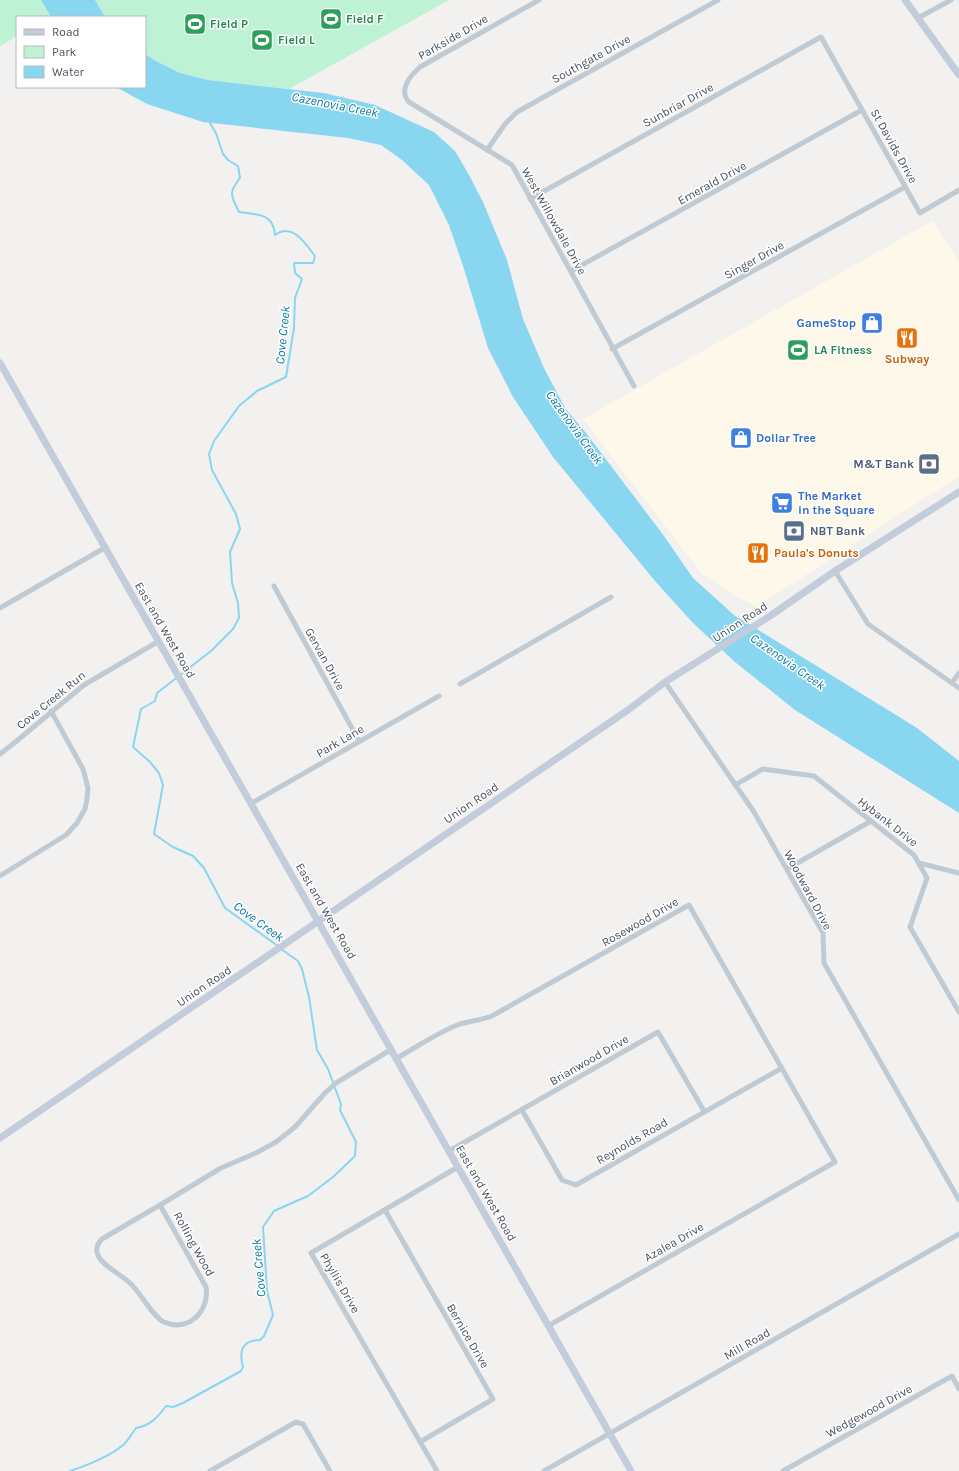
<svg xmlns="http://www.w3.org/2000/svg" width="959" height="1471" font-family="Karla,sans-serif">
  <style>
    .commercial { fill: #fdf8ea }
    .green { fill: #bdf2d4 }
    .water { fill: #88d6f0 }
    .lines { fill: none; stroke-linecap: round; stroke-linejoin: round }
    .stream { stroke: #88d6f0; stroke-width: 2 }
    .street { stroke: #c0cad3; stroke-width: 5 }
    .secondary { stroke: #c2ccda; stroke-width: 7 }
    .labels { text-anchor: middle; stroke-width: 3; stroke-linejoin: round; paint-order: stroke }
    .leisure-label { font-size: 12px; font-weight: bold; fill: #27864d; stroke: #fff; text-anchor: start }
    .street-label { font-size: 12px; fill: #47525f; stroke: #fff }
    .shop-label { font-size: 12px; font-weight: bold; fill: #366cbe; stroke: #fff; text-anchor: start }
    .food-label { font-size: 12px; font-weight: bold; fill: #c56008; stroke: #fff }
    .service-label { font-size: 12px; font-weight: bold; fill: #4e5e75; stroke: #fff; text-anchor: end }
    .water-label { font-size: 13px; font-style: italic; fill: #077ba3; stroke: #fff }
  </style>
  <rect width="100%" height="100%" fill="#f3f0f0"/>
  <!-- commercial -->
  <polygon class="commercial" points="932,221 959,262 959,476 756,607 734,595 701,573 583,419"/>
  <!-- green -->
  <g class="green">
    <polygon points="0,0 41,0 51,17 17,17 17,36 0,46"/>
    <polygon points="95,0 449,0 289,89 208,80 180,73 156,61 145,54 145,17 105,17"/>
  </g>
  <!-- water -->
  <g class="water">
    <polygon points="41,0 95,0 105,17 51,17"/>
    <polygon points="145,54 156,61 180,73 208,80 324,93 375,105 434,132 455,151 469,175 483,202 507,260 523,319 544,368 565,408 586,433 664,536 693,578 734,615 917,728 959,761 959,813 795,710 735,662 692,622 655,581 553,457 513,397 488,348 464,269 449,225 429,185 402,160 381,145 348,138 203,122 147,104 116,87 145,87"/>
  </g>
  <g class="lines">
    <!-- stream -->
    <g class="stream">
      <path d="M 210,123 L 216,133 L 223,154 L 228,160 L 238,166 L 240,178 C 228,193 231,196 239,212 C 258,215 273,213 275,235 C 292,222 305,243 315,256 L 313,263 L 294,263 L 295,273 L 302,279 L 295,298 L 294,328 L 286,377 L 257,391 L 239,406 L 214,441 L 209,454 L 212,470 L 236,514 L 240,529 L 230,552 L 232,583 L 238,603 L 239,618 L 233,629 L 211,651 L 157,693 L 155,701 L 141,709 L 133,747 L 150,762 L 159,773 L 163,785 L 154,834 L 173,847 L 193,856 L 204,868 L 225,908 L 278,946"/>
      <path d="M 70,1471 C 88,1465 109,1457 123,1445 C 128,1441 132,1433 136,1428 C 150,1426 158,1417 166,1406 L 173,1407 L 183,1403 L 241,1371 L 243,1367 C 239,1352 241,1340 260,1340 L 264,1336 L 273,1315 L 267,1291 L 263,1227 L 274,1211 L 308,1196 L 333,1177 L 355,1156 L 356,1142 L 340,1110 L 341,1104 L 328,1069 L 317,1050 L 309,997 L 302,969 L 298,961 L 281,949"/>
    </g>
    <!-- street -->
    <g class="street">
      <path d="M 539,0 L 420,67 C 410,76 398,90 409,102 L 512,165 L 634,386"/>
      <polyline points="918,18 951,0"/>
      <polyline points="487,150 505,124 517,112 718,0"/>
      <polyline points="530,199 821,37 920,213 959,190"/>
      <polyline points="571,271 862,110"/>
      <polyline points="612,349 905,187"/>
      <polyline points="835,571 868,624 959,688"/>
      <polyline points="274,586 359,741"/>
      <polyline points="0,608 106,547"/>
      <polyline points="665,682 754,812 823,933 824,963 959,1200"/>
      <polyline points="952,683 959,673"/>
      <polyline points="460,684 611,597"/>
      <polyline points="0,754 13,744 84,685 159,641"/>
      <polyline points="735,785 763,769 814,776 914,855 927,878 910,927 959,1012"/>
      <polyline points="252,803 439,696"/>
      <polyline points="919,863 959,873"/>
      <polyline points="787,869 871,821"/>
      <polyline points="0,876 66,835 77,823 85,809 87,799 88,788 83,769 51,711"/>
      <path d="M 397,1058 C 417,1047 438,1032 460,1024 C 470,1021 482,1020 492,1016 L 689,905 L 835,1162 L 548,1326"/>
      <polyline points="522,1110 562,1180 576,1185 782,1068"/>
      <polyline points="449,1151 658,1032 704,1111"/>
      <path d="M 160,1205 L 206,1287 C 210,1311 188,1333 164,1322 C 152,1316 141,1293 130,1283 C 122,1275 101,1265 98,1255 C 95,1249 98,1243 102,1239 Z"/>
      <polyline points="160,1205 221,1168 256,1153 276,1142 295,1127 325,1093 336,1083 392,1049"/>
      <polyline points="385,1210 493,1399 420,1442"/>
      <polyline points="210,1471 296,1422 303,1424 330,1471"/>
      <polyline points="437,1471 311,1253 458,1167"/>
      <polyline points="544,1471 959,1234"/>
      <polyline points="783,1471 952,1376 959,1389"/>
    </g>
    <!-- secondary -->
    <g class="secondary">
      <polyline points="905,0 959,75"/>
      <polyline points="0,363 631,1471"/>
      <polyline points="0,1138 628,710 665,682 770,616 835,571 959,492"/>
    </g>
  </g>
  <!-- icons -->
  <defs>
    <g id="stadium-square" transform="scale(1.15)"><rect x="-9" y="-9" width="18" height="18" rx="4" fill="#2e9e5b" stroke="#fff"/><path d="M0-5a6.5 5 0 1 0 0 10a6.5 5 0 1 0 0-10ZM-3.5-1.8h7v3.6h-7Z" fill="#fff"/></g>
    <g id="shop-square" transform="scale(1.15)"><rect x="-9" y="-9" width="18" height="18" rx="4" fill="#3f7fe0" stroke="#fff"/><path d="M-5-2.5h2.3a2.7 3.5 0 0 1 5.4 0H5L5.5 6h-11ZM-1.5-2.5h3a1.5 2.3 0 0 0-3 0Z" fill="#fff"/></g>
    <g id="restaurant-square" transform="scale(1.15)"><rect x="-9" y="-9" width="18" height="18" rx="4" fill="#e8710a" stroke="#fff"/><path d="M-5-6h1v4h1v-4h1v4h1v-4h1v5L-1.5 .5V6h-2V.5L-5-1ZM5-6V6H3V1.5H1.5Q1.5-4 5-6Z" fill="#fff"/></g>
    <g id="bank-square" transform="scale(1.15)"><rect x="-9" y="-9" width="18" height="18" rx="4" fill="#5c6f8a" stroke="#fff"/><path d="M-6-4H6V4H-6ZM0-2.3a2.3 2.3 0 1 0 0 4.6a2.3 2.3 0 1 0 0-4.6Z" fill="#fff"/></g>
    <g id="supermarket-square" transform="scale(1.15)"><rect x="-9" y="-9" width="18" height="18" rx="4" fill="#3f7fe0" stroke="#fff"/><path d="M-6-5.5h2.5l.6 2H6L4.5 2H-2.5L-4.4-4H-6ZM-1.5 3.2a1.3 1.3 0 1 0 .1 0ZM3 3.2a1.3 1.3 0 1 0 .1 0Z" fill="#fff"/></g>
  </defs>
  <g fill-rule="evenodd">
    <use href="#stadium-square" x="331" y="19"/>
    <use href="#stadium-square" x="195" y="24"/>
    <use href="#stadium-square" x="262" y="40"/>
    <use href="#shop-square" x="872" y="323"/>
    <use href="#restaurant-square" x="907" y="338"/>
    <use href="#stadium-square" x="798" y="350"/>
    <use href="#shop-square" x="741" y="438"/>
    <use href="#bank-square" x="929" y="464"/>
    <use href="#supermarket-square" x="782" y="503"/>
    <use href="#bank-square" x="794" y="531"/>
    <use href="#restaurant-square" x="758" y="553"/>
  </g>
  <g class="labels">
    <!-- leisure labels -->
    <g class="leisure-label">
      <text x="346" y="23">Field F</text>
      <text x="210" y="28">Field P</text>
      <text x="278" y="44">Field L</text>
      <text x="814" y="354">LA Fitness</text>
    </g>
    <!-- street labels -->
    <g class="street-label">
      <text transform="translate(453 37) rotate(-30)" y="4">Parkside Drive</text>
      <text transform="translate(591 59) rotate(-29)" y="4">Southgate Drive</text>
      <text transform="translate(678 105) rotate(-29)" y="4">Sunbriar Drive</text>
      <text transform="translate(894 146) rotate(61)" y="4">St Davids Drive</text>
      <text transform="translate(712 183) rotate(-29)" y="4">Emerald Drive</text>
      <text transform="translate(554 221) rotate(61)" y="4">West Willowdale Drive</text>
      <text transform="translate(754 260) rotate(-29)" y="4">Singer Drive</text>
      <text transform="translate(740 622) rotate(-33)" y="4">Union Road</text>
      <text transform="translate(165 630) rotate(60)" y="4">East and West Road</text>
      <text transform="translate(325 659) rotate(61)" y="4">Gervan Drive</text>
      <text transform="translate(51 700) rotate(-39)" y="4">Cove Creek Run</text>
      <text transform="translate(340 741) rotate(-30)" y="4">Park Lane</text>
      <text transform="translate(471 803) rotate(-34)" y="4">Union Road</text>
      <text transform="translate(888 822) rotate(38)" y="4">Hybank Drive</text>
      <text transform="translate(808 890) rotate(62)" y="4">Woodward Drive</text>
      <text transform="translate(326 911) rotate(60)" y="4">East and West Road</text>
      <text transform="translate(640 922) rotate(-30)" y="4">Rosewood Drive</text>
      <text transform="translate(204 986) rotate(-34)" y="4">Union Road</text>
      <text transform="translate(589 1060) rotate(-30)" y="4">Brianwood Drive</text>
      <text transform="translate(632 1141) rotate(-30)" y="4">Reynolds Road</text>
      <text transform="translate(486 1193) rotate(60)" y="4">East and West Road</text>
      <text transform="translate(674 1242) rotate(-30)" y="4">Azalea Drive</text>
      <text transform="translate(194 1244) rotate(61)" y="4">Rolling Wood</text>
      <text transform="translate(340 1283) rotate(60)" y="4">Phyllis Drive</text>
      <text transform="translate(468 1336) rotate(60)" y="4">Bernice Drive</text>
      <text transform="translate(747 1344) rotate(-30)" y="4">Mill Road</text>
      <text transform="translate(869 1411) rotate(-29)" y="4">Wedgewood Drive</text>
    </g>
    <!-- shop labels -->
    <g class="shop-label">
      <text x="856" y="327" text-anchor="end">GameStop</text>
      <text x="756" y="442">Dollar Tree</text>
      <text x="798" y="500">The Market<tspan x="798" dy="14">in the Square</tspan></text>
    </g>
    <!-- food labels -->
    <g class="food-label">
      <text x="907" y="363">Subway</text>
      <text x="774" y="557" text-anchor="start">Paula's Donuts</text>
    </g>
    <!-- service labels -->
    <g class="service-label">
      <text x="914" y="468">M&amp;T Bank</text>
      <text x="810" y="535" text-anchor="start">NBT Bank</text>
    </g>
    <!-- water labels -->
    <g class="water-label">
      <text transform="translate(335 104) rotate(11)" y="5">Cazenovia Creek</text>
      <text transform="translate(282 335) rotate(-84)" y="5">Cove Creek</text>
      <text transform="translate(575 427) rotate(54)" y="5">Cazenovia Creek</text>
      <text transform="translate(788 661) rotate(35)" y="5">Cazenovia Creek</text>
      <text transform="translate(259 921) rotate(36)" y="5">Cove Creek</text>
      <text transform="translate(258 1268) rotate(-95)" y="5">Cove Creek</text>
    </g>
  </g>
  <!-- legend -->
  <rect x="16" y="16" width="130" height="72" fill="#ffffff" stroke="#b5babf"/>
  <rect x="24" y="29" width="20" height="6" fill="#c2ccda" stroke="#b5babf"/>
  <text x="52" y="36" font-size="12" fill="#47525f">Road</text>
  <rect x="24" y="46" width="20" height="12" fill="#bdf2d4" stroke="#b5babf"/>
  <text x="52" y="56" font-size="12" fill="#47525f">Park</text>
  <rect x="24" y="66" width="20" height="12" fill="#88d6f0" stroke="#b5babf"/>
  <text x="52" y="76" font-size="12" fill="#47525f">Water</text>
</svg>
